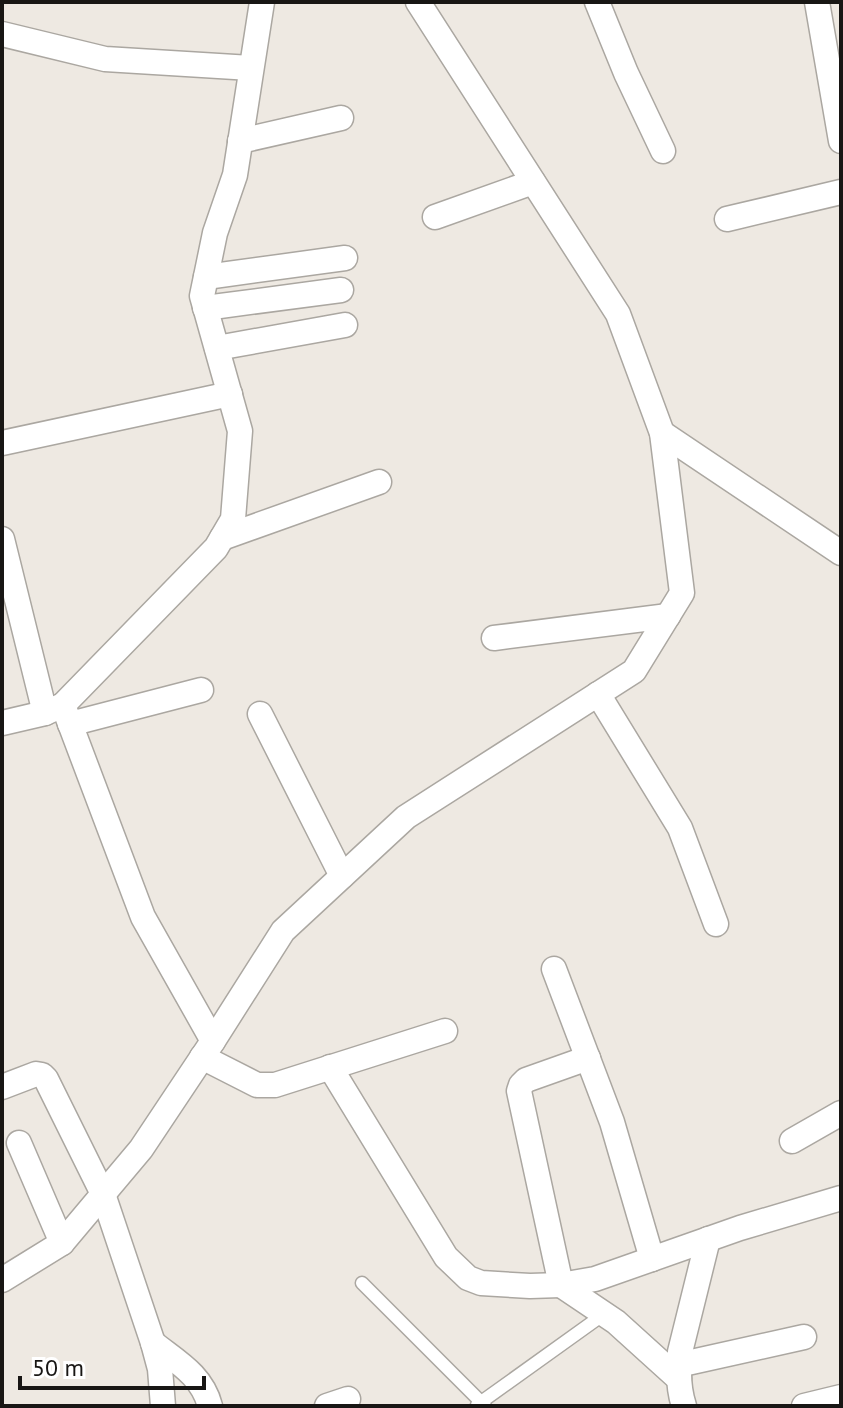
<svg xmlns="http://www.w3.org/2000/svg" width="843" height="1408" font-family="'PT Sans',sans-serif">
  <style>
    .lines { fill: none; stroke-linecap: round; stroke-linejoin: round }
    .service-casing { stroke: #aba7a1; stroke-width: 15 }
    .minor-casing { stroke: #aba7a1; stroke-width: 27 }
    .service { stroke: #fff; stroke-width: 12 }
    .minor { stroke: #fff; stroke-width: 24 }
  </style>
  <rect width="100%" height="100%" fill="#eee9e2"/>
  <g class="lines">
    <!-- service casing -->
    <g class="service-casing">
      <g id="service">
        <polyline points="362,1283 485,1406"/>
        <polyline points="477,1405 604,1314"/>
      </g>
    </g>
    <!-- minor casing -->
    <g class="minor-casing">
      <g id="minor">
        <polyline points="597,2 626,73 663,151"/>
        <polyline points="817,2 841,141"/>
        <polyline points="2,34 105,59 251,68"/>
        <polyline points="240,141 341,118"/>
        <polyline points="435,217 533,182"/>
        <polyline points="727,219 841,192"/>
        <polyline points="206,277 345,258"/>
        <polyline points="205,308 341,290"/>
        <polyline points="217,348 345,325"/>
        <polyline points="662,433 841,553"/>
        <polyline points="2,443 230,394"/>
        <polyline points="222,538 379,482"/>
        <polyline points="2,539 45,713"/>
        <polyline points="494,638 668,616"/>
        <polyline points="598,694 680,828 716,924"/>
        <polyline points="63,705 143,917 213,1041"/>
        <polyline points="260,714 342,876"/>
        <polyline points="2,723 45,713 63,705 216,548 233,519 240,431 202,296 215,233 235,175 262,2"/>
        <polyline points="70,724 201,690"/>
        <polyline points="554,969 612,1122 652,1259"/>
        <polyline points="202,1057 257,1085 275,1085 445,1031"/>
        <polyline points="588,1058 526,1080 521,1085 519,1091 561,1285 616,1322 679,1379"/>
        <polyline points="330,1067 446,1257 468,1278 481,1283 530,1286 561,1285 595,1279 740,1228 841,1198"/>
        <polyline points="2,1087 36,1074 42,1075 46,1079 103,1194 153,1343 160,1369 163,1406"/>
        <polyline points="792,1141 841,1113"/>
        <polyline points="19,1143 62,1243"/>
        <polyline points="2,1280 62,1243 141,1149 213,1041 283,931 406,817 634,671 682,593 662,433 618,314 418,2"/>
        <path d="M 153,1343 C 177,1362 202,1375 210,1406"/>
        <polyline points="678,1365 804,1337"/>
        <polyline points="327,1406 348,1399"/>
        <path d="M 684,1406 C 678,1388 678,1371 680,1352 L 708,1239"/>
        <polyline points="804,1406 841,1397"/>
      </g>
    </g>
    <!-- service -->
    <use href="#service" class="service"/>
    <!-- minor -->
    <use href="#minor" class="minor"/>
  </g>
  <!-- border -->
  <rect width="843" height="1408" fill="none" stroke="#181614" stroke-width="8"/>
  <!-- scale -->
  <path d="M20 1376v12h184v-12" fill="none" stroke="#181614" stroke-width="4"/>
  <text x="32" y="1376" font-size="24" fill="#181614" stroke="#ffffff" stroke-width="6" paint-order="stroke">50 m</text>
</svg>
